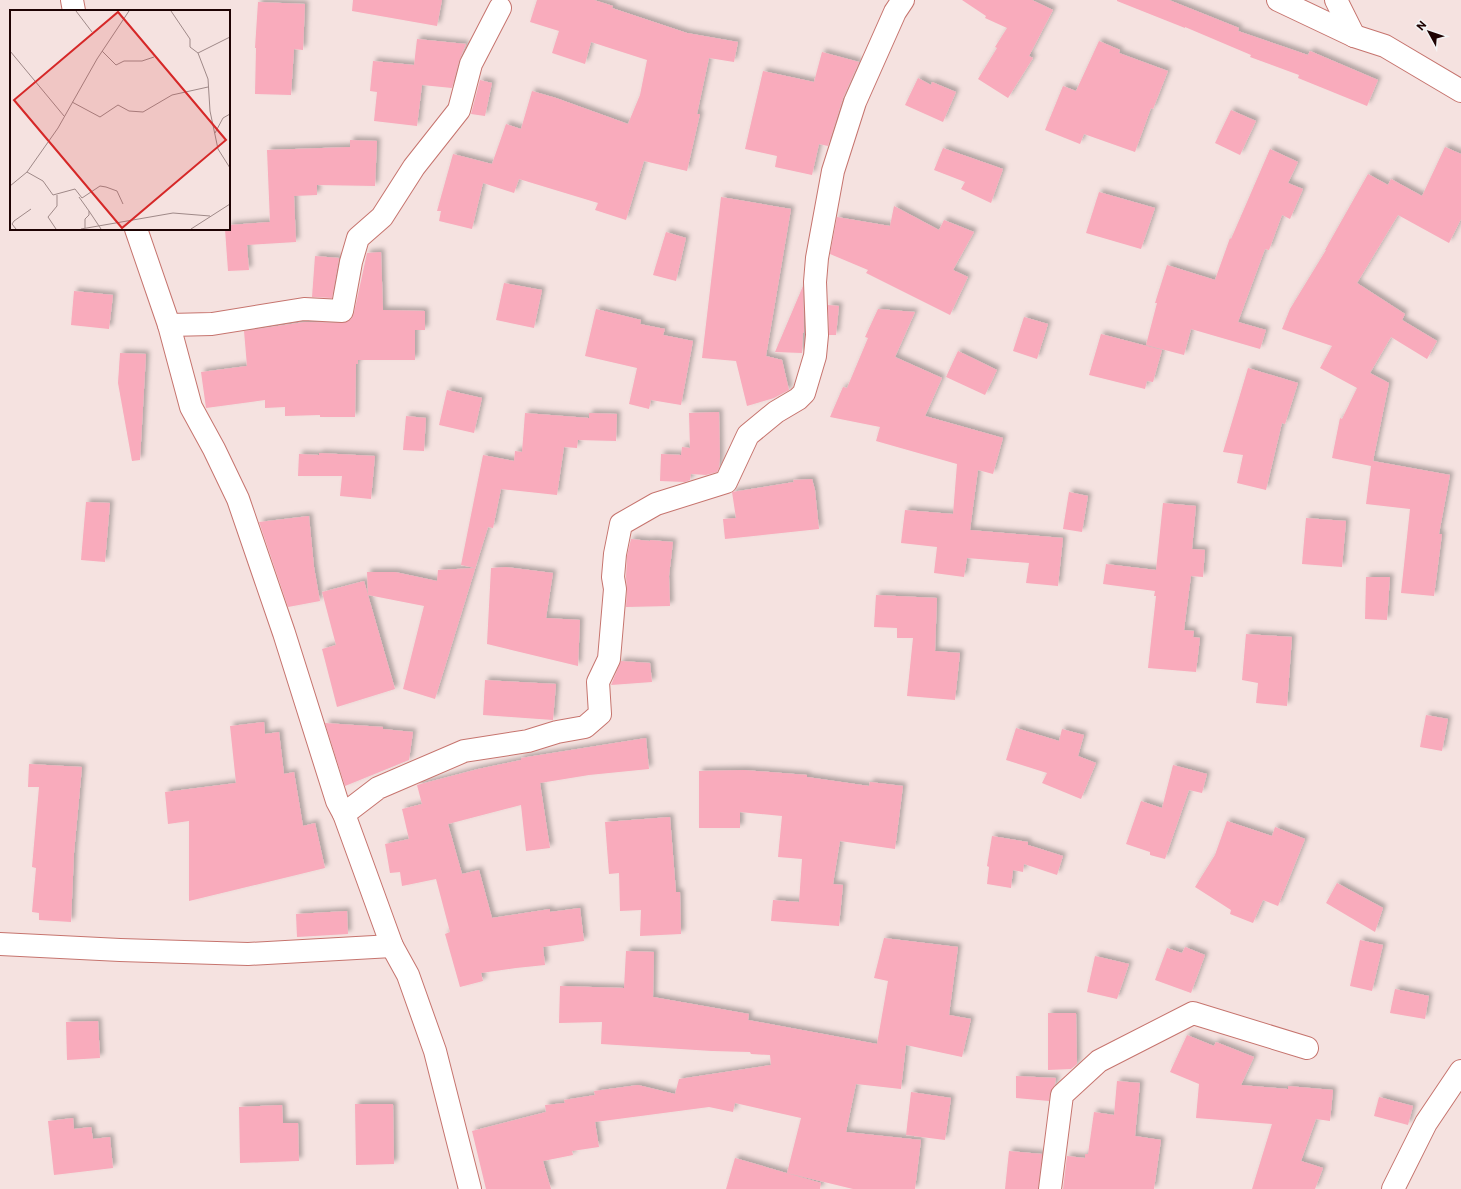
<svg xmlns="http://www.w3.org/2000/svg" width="1461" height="1189" font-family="Commissioner,sans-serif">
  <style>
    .building { fill: #f9abbc; filter: url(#shadow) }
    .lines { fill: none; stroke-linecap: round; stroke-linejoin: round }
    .minor-casing { stroke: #c6746e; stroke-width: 24 }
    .minor { stroke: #fff; stroke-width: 22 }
    .inset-road { fill: none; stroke: #9f8988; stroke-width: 1 }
    .view { fill: #d62828; fill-opacity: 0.15; stroke: #d62828; stroke-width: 2 }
    .inset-edge { fill: none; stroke: #1e0303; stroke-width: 2 }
  </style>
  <defs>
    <filter id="shadow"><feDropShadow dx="3.5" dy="-3.5" stdDeviation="2" flood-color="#0004"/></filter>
  </defs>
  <rect width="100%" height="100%" fill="#f5e2e0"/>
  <!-- building -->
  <g class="building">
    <polygon points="353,0 442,0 437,26 352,11"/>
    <polygon points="537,0 594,0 613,6 612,8 687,33 738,42 734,62 709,58 697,114 700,114 687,171 644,161 626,220 595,210 598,203 519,179 514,193 483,183 472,229 439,221 441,211 437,211 453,154 492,164 506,124 521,129 532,91 556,98 628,124 640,95 647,60 591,42 585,64 552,53 559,31 530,22"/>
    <polygon points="962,0 1032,0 1053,10 1029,56 1033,58 1008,98 978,79 997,48 995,47 1007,28 985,18 986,16"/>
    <polygon points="1117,0 1169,0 1239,28 1238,31 1308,55 1310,51 1378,80 1367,106 1298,78 1299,75 1250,57 1251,55 1185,27 1185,28 1117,1"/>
    <polygon points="258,2 305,4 303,50 294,49 291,95 255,94 256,48 255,48"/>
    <polygon points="417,39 466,44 459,61 452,88 422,85 417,126 374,121 377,92 370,91 373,61 414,65"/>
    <polygon points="1099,41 1120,50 1119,53 1168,71 1153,109 1151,108 1135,152 1084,134 1080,144 1045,130 1063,86 1076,91"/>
    <polygon points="822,52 859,62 843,98 828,146 819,144 812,175 775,167 777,156 745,149 763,71 814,82"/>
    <polygon points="918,78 931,85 932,82 956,92 943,122 905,105"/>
    <polygon points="480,80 492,83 485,116 471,114"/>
    <polygon points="1231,110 1256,121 1240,155 1215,143"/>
    <polygon points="350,140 377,141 375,186 317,185 317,195 294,196 296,242 247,245 249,270 228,271 225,229 229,229 229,225 270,222 267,150 350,147"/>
    <polygon points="1445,147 1461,154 1461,219 1449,243 1398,215 1357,283 1405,314 1402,320 1437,341 1427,359 1391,337 1370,373 1389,383 1373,461 1450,475 1439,534 1442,534 1434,596 1401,593 1410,509 1366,504 1371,466 1332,458 1340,418 1342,419 1357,388 1320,368 1332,346 1282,329 1290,309 1326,250 1325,250 1368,174 1388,185 1391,179 1422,196"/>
    <polygon points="943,148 1003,169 991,203 961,189 965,182 934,170"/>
    <polygon points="1270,149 1298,162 1288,183 1303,189 1290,219 1282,215 1269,250 1265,249 1238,322 1266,330 1260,349 1191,329 1184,355 1146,345 1157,303 1155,303 1167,265 1215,280 1230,238 1231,239"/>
    <polygon points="1099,192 1155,208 1141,249 1086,233"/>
    <polygon points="721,197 791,209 766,356 782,360 789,390 774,398 747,406 736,361 702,358"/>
    <polygon points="894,206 939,230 944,220 974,232 953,270 968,277 950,315 866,273 868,270 830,254 837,217 890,226"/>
    <polygon points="666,232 686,238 676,281 653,275"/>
    <polygon points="381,252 383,310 425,311 425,330 415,330 415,360 358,360 358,364 356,364 355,417 320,417 320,415 285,416 285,407 265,408 265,400 206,408 201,372 247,366 244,331 305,322 341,323 347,322 352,318 354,313 367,253"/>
    <polygon points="315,256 339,258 332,298 312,297"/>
    <polygon points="504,283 542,290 534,328 496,320"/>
    <polygon points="803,286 804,333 803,332 802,353 775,352"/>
    <polygon points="74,291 113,295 109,329 71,325"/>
    <polygon points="828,305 839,306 836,335 829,335"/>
    <polygon points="596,309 641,320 640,324 665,329 663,335 693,341 681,405 651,400 649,409 629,404 637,368 585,356"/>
    <polygon points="878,309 915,312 895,357 942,378 925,416 1003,438 993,474 978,470 970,530 1063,538 1058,586 1026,583 1029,563 967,558 964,577 934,573 937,547 901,543 905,510 953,514 957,464 876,441 880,427 830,417 843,387 847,388 868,338 865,337"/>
    <polygon points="1024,317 1048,324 1037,359 1013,351"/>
    <polygon points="1101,334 1162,350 1153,382 1147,381 1145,389 1089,375"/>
    <polygon points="958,351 997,370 985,395 946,377"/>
    <polygon points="120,353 146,354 140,460 132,461 118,383"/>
    <polygon points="1248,368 1298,383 1285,424 1282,423 1266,490 1237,483 1243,455 1223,452"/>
    <polygon points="447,390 482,398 474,433 439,425"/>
    <polygon points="719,412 720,457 719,468 717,472 706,475 691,474 690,480 685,482 660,481 661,454 681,455 682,447 690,448 689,413"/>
    <polygon points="525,413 589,418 589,413 617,414 616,441 578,440 577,448 564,447 557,495 501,489 493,528 488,527 435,699 403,689 424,606 368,595 367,572 395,572 437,581 438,570 475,568 461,565 483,455 514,461 515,451 522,452"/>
    <polygon points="406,416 426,418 424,451 403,450"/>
    <polygon points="319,453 375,456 371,499 340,496 342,476 298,476 299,454 319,455"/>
    <polygon points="812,479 815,490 819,529 725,539 723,519 736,518 732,492 794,482 793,480"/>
    <polygon points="1069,492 1088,496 1082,532 1063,529"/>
    <polygon points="86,502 110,503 105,562 81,560"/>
    <polygon points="1163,503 1196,506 1192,549 1205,550 1203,577 1191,576 1184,630 1194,631 1193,637 1200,638 1196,672 1148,668 1156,596 1154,596 1155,591 1103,584 1106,564 1156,570"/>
    <polygon points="309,516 314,567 320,601 288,607 259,522"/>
    <polygon points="1306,518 1346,521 1342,567 1302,564"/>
    <polygon points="631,539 650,541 650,540 673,542 669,576 670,606 626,607 627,590 626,577 627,556"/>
    <polygon points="506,567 553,573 546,618 580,620 578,666 487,644 491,568"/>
    <polygon points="1366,577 1390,577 1387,620 1365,619"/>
    <polygon points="364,581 395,689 337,707 322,649 336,645 322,592"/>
    <polygon points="876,595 937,598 935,651 960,653 955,700 907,696 913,638 897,638 897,628 874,627"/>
    <polygon points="1246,634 1292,637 1287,706 1256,703 1258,683 1242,680"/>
    <polygon points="621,661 650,663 652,682 611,685"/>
    <polygon points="485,680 556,684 553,720 483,715"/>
    <polygon points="1426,715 1448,719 1442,751 1420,747"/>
    <polygon points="264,722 265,734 279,732 284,774 294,772 303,826 315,823 325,868 189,901 189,821 168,824 165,792 236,783 230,726"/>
    <polygon points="325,723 383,727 383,729 413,732 409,760 345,786"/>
    <polygon points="1016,728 1059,741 1062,729 1084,735 1078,756 1096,763 1081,799 1042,783 1047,773 1006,760"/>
    <polygon points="646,738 649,769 589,775 540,783 550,848 526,851 521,805 448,824 462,874 479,870 492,918 550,909 550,912 580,908 584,941 543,947 545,965 516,968 481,973 483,981 460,987 445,934 450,932 436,879 402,886 400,872 390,873 385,844 409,839 402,809 422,804 417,785 478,769 521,760 521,758"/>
    <polygon points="29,764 82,767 74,853 71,922 39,920 39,913 32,912 36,868 32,867 39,787 28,787"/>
    <polygon points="1173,765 1207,774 1202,793 1189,790 1165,859 1150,855 1150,852 1126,844 1141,801 1162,808"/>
    <polygon points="744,770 807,775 807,777 869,786 870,782 903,786 895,849 840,841 833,884 843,885 839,926 771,921 773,900 799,902 802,859 778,857 782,816 740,812 740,828 699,828 699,771"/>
    <polygon points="670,817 676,892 680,892 681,934 640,936 641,910 620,911 619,873 609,874 605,822"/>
    <polygon points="1227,821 1272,836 1275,827 1305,839 1278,906 1263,900 1253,923 1230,914 1231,910 1195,887 1215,855"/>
    <polygon points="992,836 1028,842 1028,845 1063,856 1057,875 1024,864 1023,872 1013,870 1011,888 987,884 989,867 987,866"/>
    <polygon points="1337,883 1383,908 1375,932 1326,903"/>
    <polygon points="347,911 348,934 297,937 296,914"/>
    <polygon points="884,938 958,947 949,1015 971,1019 962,1057 906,1045 901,1089 856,1084 846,1132 921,1140 915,1189 853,1189 787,1173 801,1118 735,1103 733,1112 709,1107 595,1122 599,1147 572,1151 573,1155 543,1161 551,1189 486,1189 472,1131 546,1112 545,1105 565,1103 564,1100 595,1095 594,1091 638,1085 675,1094 679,1079 771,1065 770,1055 751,1054 750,1052 712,1051 601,1044 602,1022 559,1023 560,986 624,988 626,951 654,952 653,997 749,1014 748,1020 877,1044 888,981 874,978"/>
    <polygon points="1360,940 1383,945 1372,991 1350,986"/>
    <polygon points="1185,947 1205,955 1191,993 1155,980 1167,948 1182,953"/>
    <polygon points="1095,956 1129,964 1117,999 1087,992"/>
    <polygon points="1395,989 1429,996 1425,1019 1390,1013"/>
    <polygon points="1048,1013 1076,1013 1077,1064 1071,1069 1048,1070"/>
    <polygon points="98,1021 100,1058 67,1060 66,1022"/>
    <polygon points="1187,1035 1214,1046 1216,1042 1254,1057 1241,1085 1288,1089 1288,1086 1333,1090 1330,1121 1316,1119 1301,1161 1323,1168 1315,1189 1252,1189 1272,1124 1196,1118 1199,1084 1170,1072"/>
    <polygon points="1016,1076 1056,1078 1055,1084 1050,1093 1049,1101 1016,1098"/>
    <polygon points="1117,1081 1140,1083 1135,1136 1161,1140 1154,1189 1063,1189 1067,1156 1085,1158 1085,1154 1088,1154 1094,1112 1114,1115"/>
    <polygon points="911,1092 951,1098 945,1140 906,1135"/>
    <polygon points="1379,1097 1413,1106 1408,1125 1374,1116"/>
    <polygon points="355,1104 393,1104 394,1164 356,1165"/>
    <polygon points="282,1105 283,1123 298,1123 299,1161 240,1163 239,1107"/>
    <polygon points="73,1118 74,1129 91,1127 93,1139 110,1137 113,1168 54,1175 48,1121"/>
    <polygon points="1009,1151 1042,1154 1038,1189 1005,1189"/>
    <polygon points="735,1158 821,1183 820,1189 726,1189"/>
  </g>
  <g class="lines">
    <!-- minor casing -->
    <g class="minor-casing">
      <g id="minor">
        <polyline points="72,0 74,11"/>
        <polyline points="1278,0 1354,36 1385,46 1461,91"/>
        <polyline points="1336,0 1354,36"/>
        <polyline points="136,229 169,325 191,407 214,449 238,499 284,633 337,801 344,814 392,946 408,975 435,1051 470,1189"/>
        <polyline points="169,325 212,324 304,309 342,311 351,262 358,238 382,217 414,167 459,110 471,64 500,8"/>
        <polyline points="344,814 378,788 464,751 528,741 557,732 585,727 600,714 598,682 609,659 615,589 613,577 615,554 621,524 656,504 726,482 748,435 776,412 798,399 804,393 815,356 817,335 815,282 817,258 833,171 855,102 895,12 903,0"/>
        <polyline points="0,944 120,950 248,954 392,946"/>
        <polyline points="1050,1189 1062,1095 1099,1061 1193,1013 1307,1048"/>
        <polyline points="1393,1189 1426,1123 1461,1071"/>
      </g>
    </g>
    <!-- minor -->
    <use href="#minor" class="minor"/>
  </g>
  <!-- overview -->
  <g transform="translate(10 10)">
    <rect width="220" height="220" fill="#f5e2e0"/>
    <path class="inset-road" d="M 66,1 L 82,22M 161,1 L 180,29 L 180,37 L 188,43 L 220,27M 0,41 L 54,106M 92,41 L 106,55 L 114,51 L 132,51 L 144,47M 188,43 L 198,69 L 200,101 L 208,139 L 220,158M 62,92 L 90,107 L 108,95 L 119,101 L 133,102 L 162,85 L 198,77M 205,123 L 213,108 L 220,104M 17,162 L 33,171 L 43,185 L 65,179M 0,176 L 17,162 L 48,118 L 87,49 L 119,1M 65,179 L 72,188 L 90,176 L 96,177 L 107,181 L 113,194M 69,187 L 79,201 L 79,205 L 75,209 L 75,218M 79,201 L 91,219M 6,219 L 2,214 L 4,211 L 21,199M 46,219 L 38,207 L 47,196 L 47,185M 71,219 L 163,203 L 200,206M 181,219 L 220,194"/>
    <path class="view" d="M 108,2 L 216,130 L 112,218 L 4,90 Z"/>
    <rect width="220" height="220" class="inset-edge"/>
  </g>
  <!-- north arrow -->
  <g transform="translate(1429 32) rotate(310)" stroke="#f4f4f4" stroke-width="3" paint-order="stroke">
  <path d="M0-3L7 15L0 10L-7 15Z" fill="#1e0303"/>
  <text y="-6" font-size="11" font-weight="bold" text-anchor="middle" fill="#1e0303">N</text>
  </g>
</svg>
